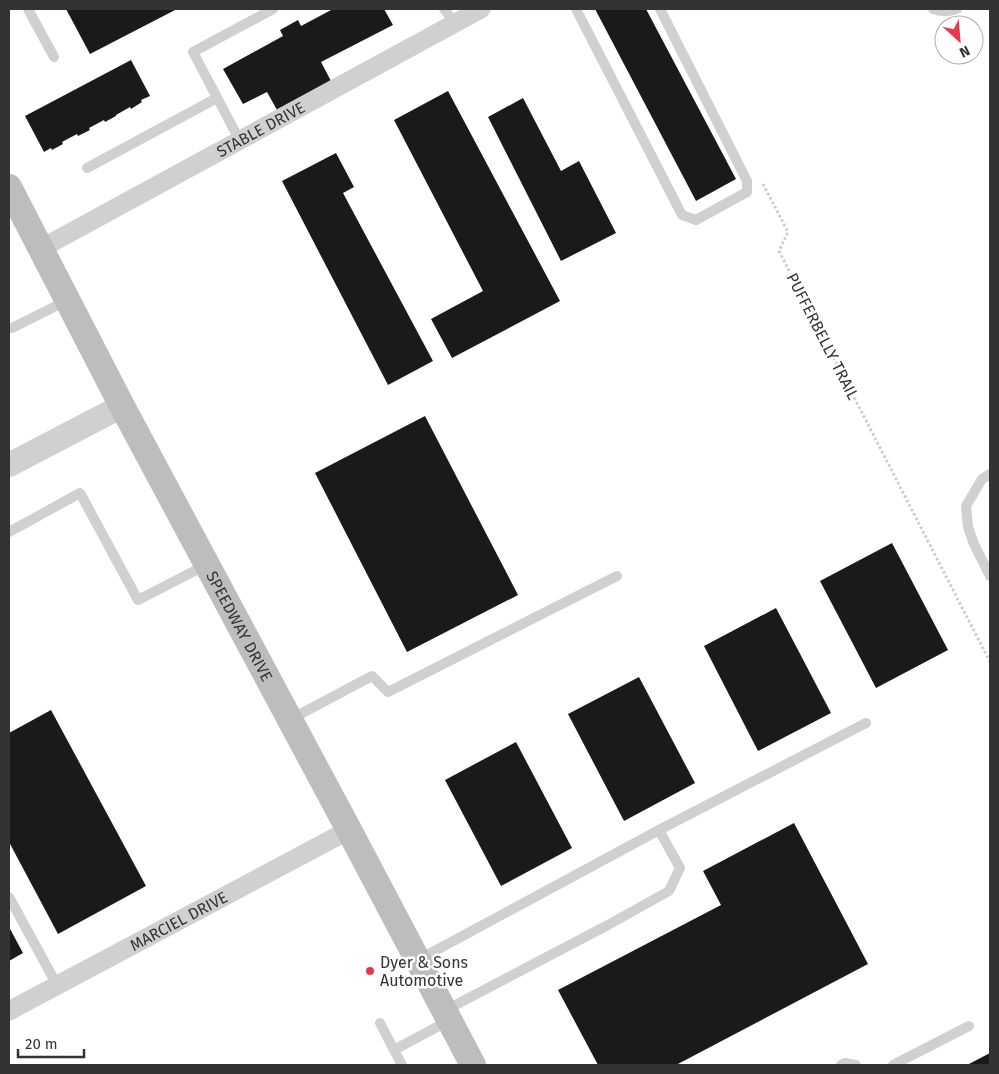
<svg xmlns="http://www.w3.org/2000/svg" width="999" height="1074" font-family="'Fira Sans',sans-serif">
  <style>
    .building { fill: #1a1a1a }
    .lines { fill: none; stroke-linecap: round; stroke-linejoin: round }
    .path { stroke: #cdcdcd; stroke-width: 3; stroke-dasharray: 2.5 2.5; stroke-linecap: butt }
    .service { stroke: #d0d0d0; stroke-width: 10 }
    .minor { stroke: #d0d0d0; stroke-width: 19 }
    .tertiary { stroke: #d0d0d0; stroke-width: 24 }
    .secondary { stroke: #bdbdbd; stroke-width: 26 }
    .poi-dot { fill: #e63946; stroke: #fff; stroke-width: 2 }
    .labels { text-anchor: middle; stroke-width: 5; stroke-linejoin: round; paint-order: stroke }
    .street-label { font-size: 16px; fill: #333; stroke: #fff }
    .poi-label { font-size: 16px; fill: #333; stroke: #fff; text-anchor: start }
  </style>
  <rect width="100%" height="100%" fill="#fff"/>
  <!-- building -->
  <g class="building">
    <polygon points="66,9 177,9 90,54"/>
    <polygon points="333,9 384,9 393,25 321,62 331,81 277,110 267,92 243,104 223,69 283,36 280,30 298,20 301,26"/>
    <polygon points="595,9 646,9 736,179 696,201"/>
    <polygon points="131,60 150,96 141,100 142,102 131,109 130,107 116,115 116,116 105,122 104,120 89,128 90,130 78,136 77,134 62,142 63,144 52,150 51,148 44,152 25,116"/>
    <polygon points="448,91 560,301 452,358 431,319 483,291 394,120"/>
    <polygon points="523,98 561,171 579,161 616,233 561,261 488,117"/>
    <polygon points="336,153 354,187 343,193 433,361 388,385 282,181"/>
    <polygon points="425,416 518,595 407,652 315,473"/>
    <polygon points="892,543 948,650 876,688 820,581"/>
    <polygon points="776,608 831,713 758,751 704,646"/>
    <polygon points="639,677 695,783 624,821 568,714"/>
    <polygon points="51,710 146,886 58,934 9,842 9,733"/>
    <polygon points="516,742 572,848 501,886 445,780"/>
    <polygon points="794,823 868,964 676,1065 598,1065 558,990 721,905 703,871"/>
    <polygon points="9,927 23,953 9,961"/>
    <polygon points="990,1053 990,1065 967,1065"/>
  </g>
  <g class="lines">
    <!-- path -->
    <polyline class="path" points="763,184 788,232 779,251 990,662"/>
    <!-- service -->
    <g class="service">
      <polyline points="28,9 54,57"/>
      <polyline points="444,9 455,23"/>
      <polyline points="576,9 682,215 696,220 747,192 747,181 660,9"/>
      <path d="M 933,9 C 940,12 950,12 957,9"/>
      <polyline points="240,141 193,52 273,9"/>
      <polyline points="87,168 217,98"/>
      <polyline points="12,328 66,301"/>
      <polyline points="990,474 982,479 966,506 968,527 974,544 990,576"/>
      <polyline points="9,532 80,493 138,600 206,565"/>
      <polyline points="291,719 372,676 388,692 617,576"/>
      <polyline points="9,897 57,985"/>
      <polyline points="418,960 659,830 866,723"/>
      <polyline points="446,1010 608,925 669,891 680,868 659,830"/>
      <polyline points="380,1023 394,1050"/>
      <polyline points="402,1065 394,1050 448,1021"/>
      <polyline points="841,1065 845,1063 856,1065"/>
      <polyline points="893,1065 969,1026"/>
    </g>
    <!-- minor -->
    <g class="minor">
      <path id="s1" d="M 40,249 L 481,9"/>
      <path id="s2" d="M 9,1011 L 349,830"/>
    </g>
    <!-- tertiary -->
    <polyline class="tertiary" points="9,465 122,406"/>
    <!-- secondary -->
    <path class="secondary" id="s3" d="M 9,187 L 122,406 L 349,830 L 473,1065"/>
  </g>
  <!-- markers -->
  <circle class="poi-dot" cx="370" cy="971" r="5"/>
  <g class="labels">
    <!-- street labels -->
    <g class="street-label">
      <text dy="6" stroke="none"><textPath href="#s1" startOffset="251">STABLE DRIVE</textPath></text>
      <text transform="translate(823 336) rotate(63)" y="6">PUFFERBELLY TRAIL</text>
      <text dy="6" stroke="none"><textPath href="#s3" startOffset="496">SPEEDWAY DRIVE</textPath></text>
      <text dy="6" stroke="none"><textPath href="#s2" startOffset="192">MARCIEL DRIVE</textPath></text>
    </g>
    <!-- poi labels -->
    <g class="poi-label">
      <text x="380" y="968">Dyer &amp; Sons<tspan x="380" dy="18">Automotive</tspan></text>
    </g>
  </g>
  <!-- border -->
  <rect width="999" height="1074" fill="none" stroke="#333333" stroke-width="20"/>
  <!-- north arrow -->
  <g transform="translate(959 40) rotate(154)"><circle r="24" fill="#ffffff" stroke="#adadad"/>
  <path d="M0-4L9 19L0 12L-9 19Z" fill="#e63946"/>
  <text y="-8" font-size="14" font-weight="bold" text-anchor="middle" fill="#333333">N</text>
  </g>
  <!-- scale -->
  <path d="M18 1049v8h66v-8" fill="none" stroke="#333333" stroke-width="2.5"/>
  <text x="25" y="1049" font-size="15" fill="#333333" stroke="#ffffff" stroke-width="4" paint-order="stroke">20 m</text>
</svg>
